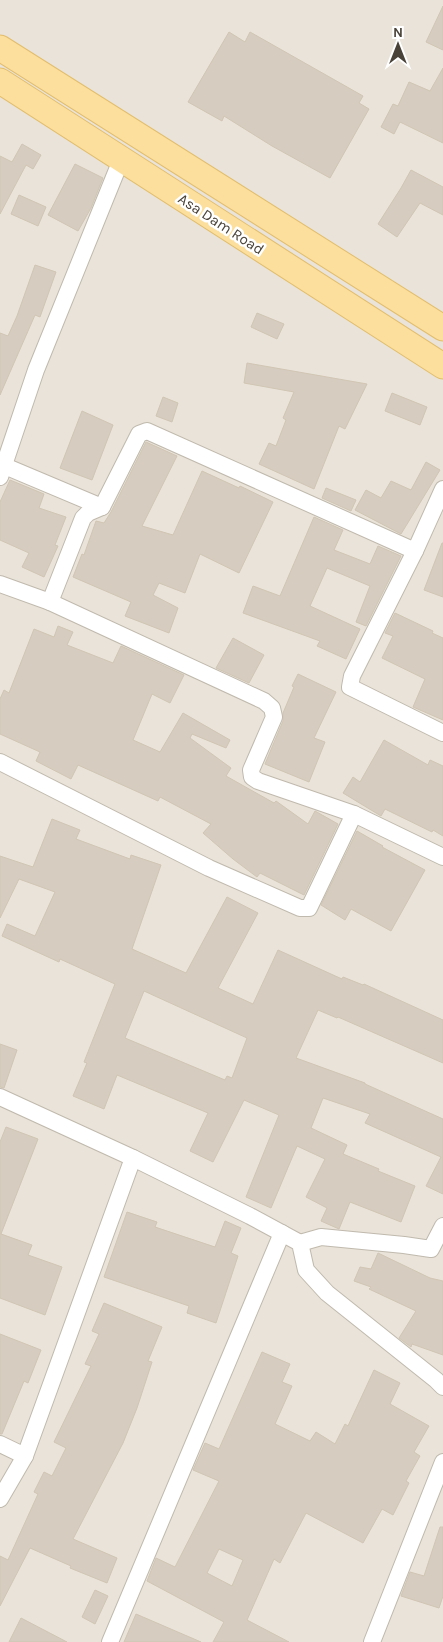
<svg xmlns="http://www.w3.org/2000/svg" width="443" height="1642" font-family="Karla,sans-serif">
  <style>
    .residential { fill: #e9e3d9 }
    .building { fill: #d6cdc0; stroke: #d1c5b3; fill-rule: evenodd }
    .lines { fill: none; stroke-linecap: round; stroke-linejoin: round }
    .minor-casing { stroke: #c0b9ad; stroke-width: 18 }
    .primary-casing { stroke: #e2bd6c; stroke-width: 27 }
    .minor { stroke: #fff; stroke-width: 16 }
    .primary { stroke: #fcdf9d; stroke-width: 25 }
    .labels { text-anchor: middle; stroke-width: 5; stroke-linejoin: round; paint-order: stroke }
    .street-label { font-size: 15px; fill: #494238; stroke: #fff }
  </style>
  <rect width="100%" height="100%" fill="#f5f2eb"/>
  <!-- residential -->
  <rect class="residential" x="0" y="0" width="443" height="1642"/>
  <!-- building -->
  <g class="building">
    <polygon points="443,6 443,50 426,42"/>
    <polygon points="229,32 245,42 250,32 363,96 359,103 369,109 330,178 272,146 224,116 222,121 188,102"/>
    <polygon points="443,68 443,143 400,122 394,134 381,127 393,104 398,106 409,82 430,91"/>
    <polygon points="22,144 41,155 33,169 26,165 0,214 0,156 12,162"/>
    <polygon points="75,164 103,178 91,208 78,231 48,215"/>
    <polygon points="411,170 443,187 443,215 420,203 397,237 378,224 401,188"/>
    <polygon points="19,195 46,207 38,226 11,214"/>
    <polygon points="35,265 56,272 40,317 35,315 0,395 0,333 8,336 17,316"/>
    <polygon points="257,313 284,324 277,339 251,327"/>
    <polygon points="247,363 367,384 345,429 339,426 314,489 259,464 269,443 276,446 286,420 283,418 294,392 244,383"/>
    <polygon points="392,393 427,407 420,425 385,411"/>
    <polygon points="163,397 178,403 172,422 156,416"/>
    <polygon points="82,411 113,425 92,480 60,468"/>
    <polygon points="146,442 177,456 142,526 173,535 202,471 239,488 240,486 273,502 239,573 200,554 185,593 159,583 153,595 178,608 169,633 125,616 131,602 73,577 82,554 84,555 96,521 104,523 111,512"/>
    <polygon points="426,462 440,470 401,534 355,510 366,490 381,498 391,481 411,490"/>
    <polygon points="10,480 44,494 39,508 66,517 55,545 58,546 44,577 22,567 29,553 0,540 0,502"/>
    <polygon points="326,488 356,500 351,511 322,498"/>
    <polygon points="314,517 343,530 334,550 370,564 378,546 401,556 366,626 356,622 370,586 327,568 310,606 360,629 346,659 317,646 320,641 243,613 253,586 280,596"/>
    <polygon points="442,543 443,543 443,597 424,590"/>
    <polygon points="395,613 433,631 432,633 443,638 443,720 413,707 425,679 382,658 393,636 385,633"/>
    <polygon points="58,626 73,632 67,645 113,663 121,646 184,675 170,703 152,694 133,740 160,752 183,713 230,740 226,748 192,734 190,738 231,768 226,776 274,803 276,801 308,824 315,811 338,824 304,895 260,873 257,877 233,859 203,833 211,824 160,797 158,801 78,765 71,779 36,761 40,752 0,734 0,699 4,690 9,693 34,629 54,637"/>
    <polygon points="233,638 264,655 249,683 216,668"/>
    <polygon points="298,674 336,692 314,738 325,742 309,782 265,764 283,721 283,713 294,687 292,686"/>
    <polygon points="384,740 428,765 430,760 443,766 443,836 433,830 432,832 385,809 381,816 343,793 353,777 360,782"/>
    <path d="M 52,819 L 80,830 L 76,839 L 130,859 L 131,855 L 161,865 L 132,949 L 186,973 L 227,897 L 258,913 L 218,988 L 253,1004 L 278,950 L 342,979 L 343,977 L 363,985 L 364,984 L 443,1020 L 443,1063 L 338,1017 L 337,1018 L 318,1010 L 296,1058 L 365,1083 L 365,1084 L 443,1119 L 443,1194 L 426,1186 L 441,1157 L 365,1123 L 370,1114 L 323,1098 L 311,1128 L 347,1145 L 343,1154 L 379,1169 L 378,1171 L 415,1186 L 401,1222 L 350,1202 L 339,1229 L 321,1221 L 327,1208 L 306,1197 L 325,1159 L 297,1146 L 271,1208 L 246,1197 L 279,1115 L 244,1100 L 213,1162 L 190,1151 L 208,1113 L 117,1075 L 104,1109 L 73,1096 L 87,1063 L 84,1062 L 115,984 L 60,959 L 59,962 L 2,936 L 7,924 L 35,936 L 55,892 L 19,879 L 0,918 L 0,856 L 33,867 ZM 144,991 L 247,1038 L 232,1078 L 227,1076 L 225,1080 L 125,1038 Z"/>
    <polygon points="357,831 383,846 382,847 425,870 391,931 351,909 345,920 321,905"/>
    <polygon points="0,1044 17,1050 4,1088 0,1087"/>
    <polygon points="6,1127 38,1139 1,1234 32,1245 28,1255 62,1267 45,1315 0,1298 0,1142"/>
    <polygon points="127,1212 157,1222 155,1227 215,1247 225,1221 241,1228 231,1253 238,1256 216,1323 187,1313 189,1306 104,1277"/>
    <polygon points="378,1253 430,1278 443,1281 443,1355 412,1344 411,1347 399,1338 416,1311 369,1289 371,1287 354,1281 360,1267 371,1269"/>
    <polygon points="104,1303 162,1327 148,1361 152,1362 137,1408 123,1443 73,1539 117,1558 107,1583 70,1568 71,1566 30,1548 0,1606 0,1556 8,1560 38,1494 34,1492 44,1472 52,1476 66,1448 54,1442 91,1366 85,1364 99,1334 92,1331"/>
    <polygon points="0,1334 41,1350 28,1383 24,1381 2,1434 0,1434"/>
    <path d="M 262,1352 L 290,1364 L 282,1382 L 292,1386 L 275,1424 L 310,1441 L 316,1432 L 335,1444 L 345,1424 L 348,1426 L 374,1370 L 400,1383 L 390,1404 L 429,1426 L 414,1452 L 420,1456 L 406,1481 L 409,1483 L 393,1515 L 382,1509 L 363,1543 L 306,1513 L 280,1563 L 274,1559 L 247,1620 L 289,1642 L 213,1642 L 224,1622 L 147,1581 L 156,1558 L 175,1567 L 219,1481 L 193,1470 L 205,1443 L 219,1449 ZM 219,1549 L 243,1560 L 232,1586 L 207,1573 Z"/>
    <polygon points="440,1527 443,1527 443,1596 439,1608 401,1596 410,1572 424,1576"/>
    <polygon points="95,1590 108,1596 95,1624 82,1617"/>
    <polygon points="136,1614 201,1642 124,1642"/>
    <polygon points="21,1618 67,1642 9,1642"/>
  </g>
  <g class="lines">
    <!-- minor casing -->
    <g class="minor-casing">
      <g id="minor">
        <polyline points="0,464 102,507"/>
        <polyline points="0,477 36,370 121,160"/>
        <polyline points="443,489 415,551 352,676 350,687 443,733"/>
        <polyline points="0,584 50,602 264,701 272,708 274,717 251,770 252,777 258,781 354,814 443,857"/>
        <polyline points="50,602 83,518 88,513 102,507 139,434 147,431 415,551"/>
        <polyline points="0,762 209,868 300,908 309,908 354,814"/>
        <polyline points="0,1097 133,1158 250,1216 300,1243 306,1270 327,1293 436,1380 443,1387"/>
        <polyline points="300,1243 321,1237 404,1245 431,1249 443,1226"/>
        <polyline points="0,1444 25,1456"/>
        <polyline points="0,1499 25,1456 133,1158"/>
        <polyline points="110,1642 282,1233"/>
        <polyline points="372,1642 443,1462"/>
      </g>
    </g>
    <!-- primary casing -->
    <g class="primary-casing">
      <g id="primary">
        <polyline points="0,48 443,328"/>
        <polyline points="0,81 443,366"/>
      </g>
    </g>
    <!-- minor -->
    <use href="#minor" class="minor"/>
    <!-- primary -->
    <use href="#primary" class="primary"/>
  </g>
  <g class="labels">
    <!-- street labels -->
    <g class="street-label">
      <text transform="translate(221 224) rotate(33)" y="5">Asa Dam Road</text>
    </g>
  </g>
  <!-- north arrow -->
  <g transform="translate(398 45)" stroke="#ffffff" stroke-width="4" paint-order="stroke">
  <path d="M0-4L9 19L0 12L-9 19Z" fill="#494238"/>
  <text y="-8" font-size="14" font-weight="bold" text-anchor="middle" fill="#494238">N</text>
  </g>
</svg>
